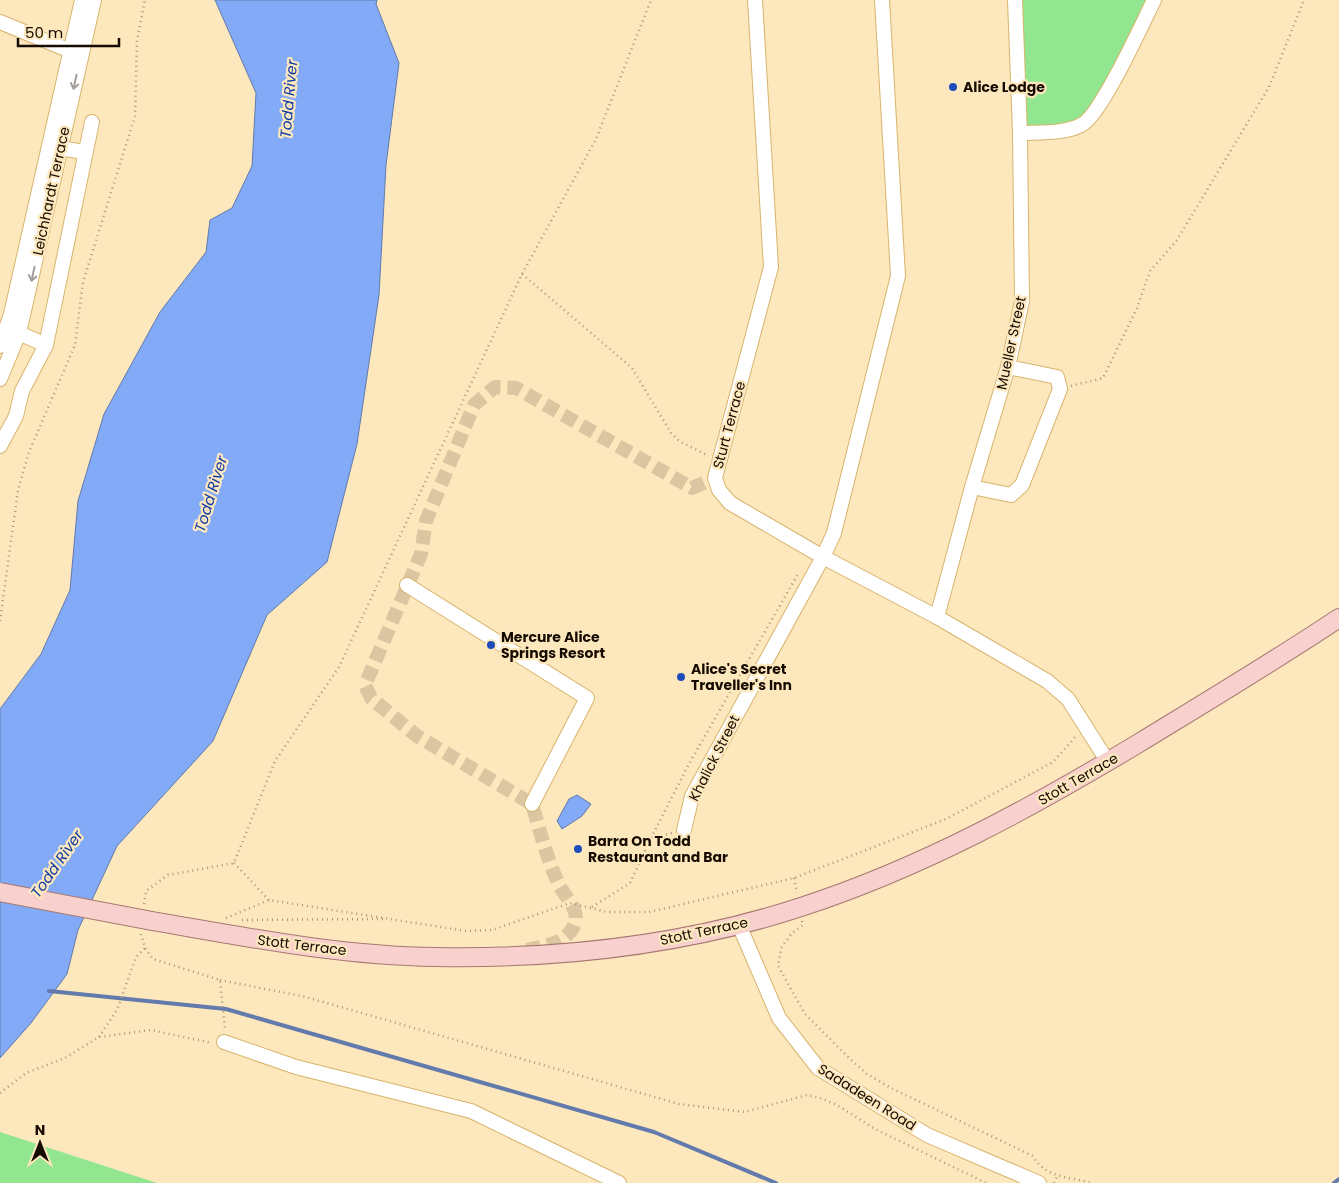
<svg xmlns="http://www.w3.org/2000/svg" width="1339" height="1183" font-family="Poppins,sans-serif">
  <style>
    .green { fill: #93e690 }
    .water { fill: #83aaf6; stroke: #627aac }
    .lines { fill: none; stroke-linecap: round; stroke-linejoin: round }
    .stream { stroke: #627aac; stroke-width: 4 }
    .minor-tunnel { stroke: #dac6a1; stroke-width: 14; stroke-dasharray: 14 7; stroke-linecap: butt }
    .minor-casing { stroke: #d8b46c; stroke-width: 16 }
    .major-casing { stroke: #a67870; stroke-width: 20 }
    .path { stroke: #aa9879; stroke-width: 2.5; stroke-dasharray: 1 4; stroke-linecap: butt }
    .minor { stroke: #fff; stroke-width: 14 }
    .major { stroke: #f8d1ce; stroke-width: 18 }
    .major-bridge-casing { stroke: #a67870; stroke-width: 20; stroke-linecap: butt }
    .major-bridge { stroke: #f8d1ce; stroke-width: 18 }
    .oneway { stroke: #a29d99 }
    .poi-dot { fill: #1e4dbb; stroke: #fde7bd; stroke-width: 2 }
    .labels { text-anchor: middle; stroke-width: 4.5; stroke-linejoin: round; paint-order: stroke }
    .poi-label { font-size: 14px; font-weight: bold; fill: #160b00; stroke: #fde7bd; text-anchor: start }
    .street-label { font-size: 14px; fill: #160b00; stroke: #fde7bd }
    .water-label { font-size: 15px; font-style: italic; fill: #0e3ba6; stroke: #fde7bd }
  </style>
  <rect width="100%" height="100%" fill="#fde7bd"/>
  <!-- green -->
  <g class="green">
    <polygon points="1015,0 1154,0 1083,124 1020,133"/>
    <polygon points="0,1132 157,1183 0,1183"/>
  </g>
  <!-- water -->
  <g class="water">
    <polygon points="215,0 377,0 376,4 399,63 386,165 379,295 357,444 327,562 267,615 213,741 117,846 78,930 67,974 31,1023 0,1058 0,709 41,654 70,590 78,501 104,414 160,312 206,252 210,220 232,208 252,166 256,93"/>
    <polygon points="577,795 591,804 582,816 562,829 557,821 569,799"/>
  </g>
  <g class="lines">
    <!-- stream -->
    <g class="stream">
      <polyline points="49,991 226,1009 654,1132 776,1183"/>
      <polyline points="1334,1183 1339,1179"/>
    </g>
    <!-- minor-tunnel -->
    <path class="minor-tunnel" d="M 527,950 C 544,946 565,944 574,926 C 581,911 566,898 559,885 C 547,859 540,831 532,804 L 417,736 L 371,698 L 365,685 L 421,554 L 426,521 L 474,405 L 495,387 L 516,388 L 692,488 L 715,478"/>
    <!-- minor casing -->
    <g class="minor-casing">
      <g id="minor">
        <polyline points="755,0 771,267 715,478 719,490 730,503 823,557 937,617 1047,681 1068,699 1108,762"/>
        <polyline points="0,22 78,54"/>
        <path d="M 1020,133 C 1040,132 1063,134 1081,125 C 1101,116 1142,24 1154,0"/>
        <polyline points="52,147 85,152"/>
        <polyline points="12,330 46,345"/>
        <polyline points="0,346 11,314 82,0"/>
        <polyline points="0,379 19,333 94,0"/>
        <polyline points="0,446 16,416 22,391 46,345 92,122"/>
        <polyline points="972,487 1011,495 1022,485 1060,389 1057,377 1008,367"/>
        <polyline points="407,585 587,698 532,804"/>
        <polyline points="937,617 972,487 1008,367 1022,301 1020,133 1015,0"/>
        <polyline points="684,830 692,796 823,557 834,533 898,276 882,0"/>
        <polyline points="739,925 779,1018 818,1068 927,1135 1039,1183"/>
        <polyline points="224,1042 296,1067 471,1111 619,1183"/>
      </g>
    </g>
    <!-- major casing -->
    <g class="major-casing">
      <path id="major" d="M 152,921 C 246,937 340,956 436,957 C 558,959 685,945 801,907 C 921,868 1031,808 1139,743 C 1206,702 1273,662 1339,618"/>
    </g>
    <!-- path -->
    <g class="path">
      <polyline points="522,274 632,368 671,433 679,441 707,455"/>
      <polyline points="1071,386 1103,378 1137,308 1150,271 1177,240 1269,87 1304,0"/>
      <polyline points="0,621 18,490 29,452 75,345 83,282 135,116 137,40 145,0"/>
      <polyline points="651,838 690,762 798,574"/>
      <polyline points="234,863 269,900"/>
      <polyline points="794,878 797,893"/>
      <polyline points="144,904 146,891 168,875 234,863 275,761 339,667 522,274 596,139 651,0"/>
      <polyline points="592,907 630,883 651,838 672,833"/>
      <polyline points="226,918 269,900 466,931 492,930 570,903 607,912 649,912 794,878 946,819 1053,762 1077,735"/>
      <polyline points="242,920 384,919"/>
      <path d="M 802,921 L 803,925 L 792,933 L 781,948 L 778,966 L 805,1014 L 850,1059 L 867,1074 L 891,1088 L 1033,1156 C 1046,1179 1069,1176 1091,1183"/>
      <polyline points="141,934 145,948 153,959 220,980 225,1029"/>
      <polyline points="220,980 306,997 679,1104 745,1112 807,1095 820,1098 837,1105 875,1129 986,1183"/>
      <polyline points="99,1037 117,1010 136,957 145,948"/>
      <polyline points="0,1093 26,1073 65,1058 99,1037 151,1030 212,1043"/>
      <polyline points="1054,1183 1057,1177"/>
    </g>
    <!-- minor -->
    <use href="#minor" class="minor"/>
    <!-- major -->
    <use href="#major" class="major"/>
    <!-- major-bridge casing -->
    <g class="major-bridge-casing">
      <polyline id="major-bridge" points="0,892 152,921"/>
    </g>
    <!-- major-bridge -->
    <use href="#major-bridge" class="major-bridge"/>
  </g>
  <!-- one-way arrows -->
  <defs><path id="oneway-shaft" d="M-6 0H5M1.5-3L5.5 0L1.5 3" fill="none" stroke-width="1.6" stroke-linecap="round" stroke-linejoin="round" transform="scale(1.25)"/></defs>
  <g class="oneway">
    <use href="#oneway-shaft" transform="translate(75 82) rotate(102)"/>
    <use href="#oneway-shaft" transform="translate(33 274) rotate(102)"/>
  </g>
  <!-- markers -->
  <g class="poi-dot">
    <circle cx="953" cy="87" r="5"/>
    <circle cx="491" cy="645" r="5"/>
    <circle cx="681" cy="677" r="5"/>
    <circle cx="578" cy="849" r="5"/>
  </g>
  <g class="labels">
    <!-- poi labels -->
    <g class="poi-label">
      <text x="963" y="92">Alice Lodge</text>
      <text x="501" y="642">Mercure Alice<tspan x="501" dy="16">Springs Resort</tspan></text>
      <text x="691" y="674">Alice's Secret<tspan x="691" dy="16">Traveller's Inn</tspan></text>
      <text x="588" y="846">Barra On Todd<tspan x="588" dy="16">Restaurant and Bar</tspan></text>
    </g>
    <!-- street labels -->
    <g class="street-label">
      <text transform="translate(51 191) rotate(-78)" y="5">Leichhardt Terrace</text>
      <text transform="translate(1011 343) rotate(-78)" y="5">Mueller Street</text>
      <text transform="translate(729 425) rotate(-75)" y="5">Sturt Terrace</text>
      <text transform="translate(714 758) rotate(-63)" y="5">Khalick Street</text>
      <text transform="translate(1078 779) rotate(-30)" y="5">Stott Terrace</text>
      <text transform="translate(704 931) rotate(-12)" y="5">Stott Terrace</text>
      <text transform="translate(302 945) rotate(7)" y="5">Stott Terrace</text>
      <text transform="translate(867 1097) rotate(32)" y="5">Sadadeen Road</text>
    </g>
    <!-- water labels -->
    <g class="water-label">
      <text transform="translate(289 99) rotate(-85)" y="5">Todd River</text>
      <text transform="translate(211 494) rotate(-73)" y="5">Todd River</text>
      <text transform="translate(57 864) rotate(-55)" y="5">Todd River</text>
    </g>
  </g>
  <!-- north arrow -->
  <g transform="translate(40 1143)" stroke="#fde7bd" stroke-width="4" paint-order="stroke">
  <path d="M0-4L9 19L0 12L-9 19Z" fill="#160b00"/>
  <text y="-8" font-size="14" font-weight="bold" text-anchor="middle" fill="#160b00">N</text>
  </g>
  <!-- scale -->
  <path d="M18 38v8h101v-8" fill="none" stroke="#160b00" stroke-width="2.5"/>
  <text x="25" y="38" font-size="15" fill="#160b00" stroke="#fde7bd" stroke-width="4" paint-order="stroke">50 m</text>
</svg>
